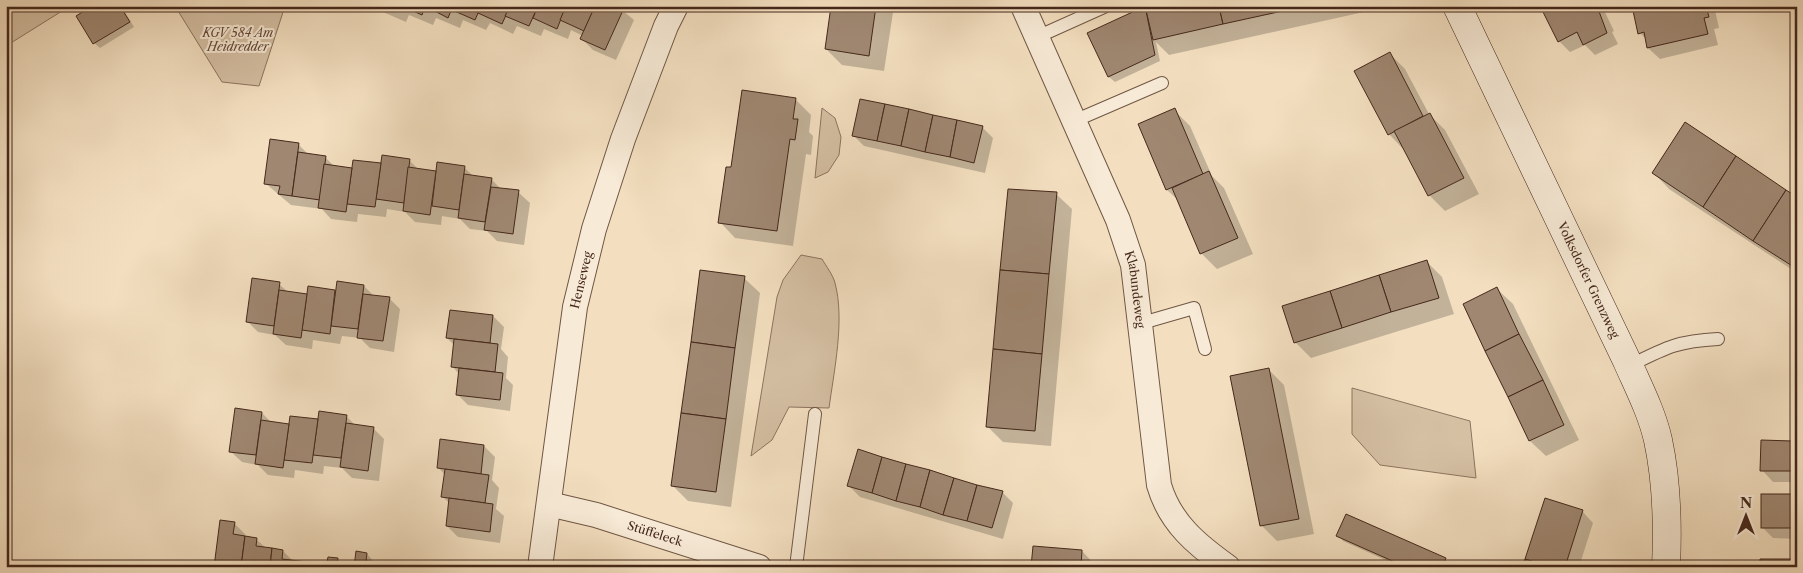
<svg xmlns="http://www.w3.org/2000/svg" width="1803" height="573" font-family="'Libre Caslon Text',serif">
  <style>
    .green { fill: #d5c0a4; stroke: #8d7460 }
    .shadow { fill: #0003 }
    .building { fill: #9f8771; stroke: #45281b }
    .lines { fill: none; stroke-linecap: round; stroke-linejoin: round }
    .lane-casing { stroke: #705644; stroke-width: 14 }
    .street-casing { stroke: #705644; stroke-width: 26 }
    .secondary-casing { stroke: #45281b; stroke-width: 29 }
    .lane { stroke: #f7ead6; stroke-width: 12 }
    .street { stroke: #f7ead6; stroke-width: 24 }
    .secondary { stroke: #f7ead6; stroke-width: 28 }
    .labels { text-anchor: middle; stroke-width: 4; stroke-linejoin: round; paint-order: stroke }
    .park-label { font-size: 12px; font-style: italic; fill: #624636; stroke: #f7ead6 }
    .street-label { font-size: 12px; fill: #45281b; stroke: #f7ead6 }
  </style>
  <rect width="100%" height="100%" fill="#f3dfc0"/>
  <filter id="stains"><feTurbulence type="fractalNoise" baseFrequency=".004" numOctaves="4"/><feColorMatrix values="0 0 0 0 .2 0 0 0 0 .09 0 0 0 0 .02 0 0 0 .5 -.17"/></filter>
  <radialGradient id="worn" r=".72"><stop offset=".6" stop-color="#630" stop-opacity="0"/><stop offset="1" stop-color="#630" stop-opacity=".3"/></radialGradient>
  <!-- green -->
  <g class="green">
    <polygon points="6,6 70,6 6,46"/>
    <polygon points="175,6 285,6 259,86 222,82"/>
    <polygon points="822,108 835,118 841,137 839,155 828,172 815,178"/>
    <path d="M 801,255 L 822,259 C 826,266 833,275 835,283 C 845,320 834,371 829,408 L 789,407 L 772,440 L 751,456 L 777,297 L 783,280 Z"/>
    <polygon points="1352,388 1470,421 1476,478 1380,465 1352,434"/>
  </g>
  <!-- shadow -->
  <g class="shadow">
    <polygon points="94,6 121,6 134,27 100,48 94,43"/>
    <polygon points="377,6 617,6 634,20 616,60 593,50 582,39 583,36 571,30 568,39 544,29 541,36 517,26 513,34 490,23 486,30 463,20 460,28 436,18 433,25 409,15 406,22 383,12"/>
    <polygon points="832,6 894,6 884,71 842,65 826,49"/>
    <polygon points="1146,6 1363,6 1364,12 1169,55 1156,42 1160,61 1115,82 1109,77 1089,33 1138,10 1141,13 1147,12"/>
    <polygon points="1549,6 1602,6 1614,31 1612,32 1618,44 1595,55 1585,45 1570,52 1559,41"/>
    <polygon points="1633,6 1714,6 1719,28 1714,29 1718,45 1660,59 1648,48 1647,40 1640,33"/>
    <polygon points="1390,54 1405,69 1429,114 1445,130 1479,194 1445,211 1429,195 1404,150 1389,134"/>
    <polygon points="795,99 811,115 809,132 813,136 811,155 806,154 793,246 735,238 720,222"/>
    <polygon points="1174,110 1190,126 1212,176 1224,188 1253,254 1217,269 1201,253 1179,201 1167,190 1139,125"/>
    <polygon points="982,127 993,138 985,173 864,146 853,135"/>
    <polygon points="298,144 309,155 325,157 335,167 353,169 409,160 419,170 437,172 464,167 474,177 491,179 501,189 518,192 530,203 524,245 497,241 487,231 470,229 460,219 442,216 441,225 415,222 405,212 387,209 386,217 358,214 357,222 331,219 322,209 291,205 265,183"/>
    <polygon points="1654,173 1797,198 1797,273 1669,189"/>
    <polygon points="1056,194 1072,209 1051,446 1003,442 987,426"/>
    <polygon points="1427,262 1442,277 1454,314 1311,358 1296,343 1284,307"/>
    <polygon points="744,278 760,293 731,507 688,501 673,486"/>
    <polygon points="338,283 364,286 374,296 389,298 400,309 394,352 370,348 360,338 342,336 340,344 313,340 312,349 286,345 275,335 258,332 247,321 279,284 289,293 308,296 309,288 337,291"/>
    <polygon points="1497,289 1513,304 1579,440 1546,456 1530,441 1464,305"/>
    <polygon points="493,316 504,327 501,349 508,357 506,378 513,385 510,411 468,405 457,394 459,374 452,366 454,345 447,338"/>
    <polygon points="1269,370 1284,385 1314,534 1277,541 1262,526"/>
    <polygon points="262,413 271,422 290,425 346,416 356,426 373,428 384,439 379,481 352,478 342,468 324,466 323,474 295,470 294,478 268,475 258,465 242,462 230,451"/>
    <polygon points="442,440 484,446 495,457 492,480 499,488 496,509 504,516 500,543 458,537 447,526 450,504 442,496 445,475 438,467"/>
    <polygon points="1797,442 1797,482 1773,482 1762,470"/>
    <polygon points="849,486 1002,492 1013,503 1003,539 860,497"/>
    <polygon points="1797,495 1797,539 1773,538 1762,527"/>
    <polygon points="1582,511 1593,523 1579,567 1524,567"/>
    <polygon points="234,523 245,534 245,537 256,539 267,549 283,551 293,561 308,563 312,567 215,567"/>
    <polygon points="1338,535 1445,559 1450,565 1450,567 1401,567 1343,541"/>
    <polygon points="1082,551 1097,567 1033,567"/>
    <polygon points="367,554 376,564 394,567 356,567"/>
    <polygon points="337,559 345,567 328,567"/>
  </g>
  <!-- building -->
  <g class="building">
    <polygon points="92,6 120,6 130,22 93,44 76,16"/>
    <polygon points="381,6 397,6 394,12"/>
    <polygon points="402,6 425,6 422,15"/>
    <polygon points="425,6 453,6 448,18"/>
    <polygon points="453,6 481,6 475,20 452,10"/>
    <polygon points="481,6 510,6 502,24 478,13"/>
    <polygon points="510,6 538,6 529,26 505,16"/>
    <polygon points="538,6 566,6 557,29 533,18"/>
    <polygon points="566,6 595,6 584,31 560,20"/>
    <polygon points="595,6 624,8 605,50 580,39"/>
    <polygon points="831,6 876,6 869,56 825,49"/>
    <polygon points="1145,6 1219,6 1223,24 1153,40"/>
    <polygon points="1219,6 1277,6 1278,12 1223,24"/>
    <polygon points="1277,6 1306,6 1278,12"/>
    <polygon points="1546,6 1597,6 1607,33 1583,45 1577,32 1558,42 1541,8"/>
    <polygon points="1632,6 1706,6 1709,17 1704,18 1708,34 1647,48 1644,32 1638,34"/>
    <polygon points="1139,9 1140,12 1146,11 1155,55 1108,77 1087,33"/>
    <polygon points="1390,52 1423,116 1388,135 1354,71"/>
    <polygon points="742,90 796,98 793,119 798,119 795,140 790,139 777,231 718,223 726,167 731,167"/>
    <polygon points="860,99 885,104 877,141 852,136"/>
    <polygon points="885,104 909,109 901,146 877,141"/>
    <polygon points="1175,108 1203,174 1166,190 1138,124"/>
    <polygon points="909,109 933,115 925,152 901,146"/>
    <polygon points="1430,113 1464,178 1428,196 1394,131"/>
    <polygon points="933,115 957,120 950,157 925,152"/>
    <polygon points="957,120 983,126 974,163 950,157"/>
    <polygon points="1685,122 1736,156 1703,207 1652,173"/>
    <polygon points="270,139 299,143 292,196 278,194 280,186 264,184"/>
    <polygon points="298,152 326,156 320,200 292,196"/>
    <polygon points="382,155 410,159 404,203 376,199"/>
    <polygon points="1736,156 1786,190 1753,241 1703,207"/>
    <polygon points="353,160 381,163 375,207 347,204"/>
    <polygon points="437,162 465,166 459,210 432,206"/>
    <polygon points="324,164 352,168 346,212 318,208"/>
    <polygon points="408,167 436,171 430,215 403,211"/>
    <polygon points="1209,171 1238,238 1200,254 1172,188"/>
    <polygon points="464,174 492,178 485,222 458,218"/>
    <polygon points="491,187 519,190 513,234 484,230"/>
    <polygon points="1008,189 1057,192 1049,274 1000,270"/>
    <polygon points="1786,190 1797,197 1797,269 1753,241"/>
    <polygon points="1427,260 1439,298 1391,312 1379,275"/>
    <polygon points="700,270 745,276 735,348 691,342"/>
    <polygon points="1000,270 1049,274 1042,354 993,349"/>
    <polygon points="1379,275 1391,312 1342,328 1330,291"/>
    <polygon points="252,278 280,282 274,326 246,322"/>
    <polygon points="337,281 364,285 358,329 331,326"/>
    <polygon points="308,286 335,290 330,334 302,330"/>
    <polygon points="1497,287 1519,334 1485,351 1463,304"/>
    <polygon points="279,290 307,294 301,338 273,334"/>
    <polygon points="1330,291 1342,328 1294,343 1282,306"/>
    <polygon points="363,294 390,297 383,341 357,338"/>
    <polygon points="450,310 493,315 490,343 446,338"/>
    <polygon points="1519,334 1543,380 1508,397 1485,351"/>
    <polygon points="454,339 498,344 495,372 451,367"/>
    <polygon points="691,342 735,348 726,419 681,413"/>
    <polygon points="993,349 1042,354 1035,431 986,427"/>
    <polygon points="459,368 503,373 500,400 456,395"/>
    <polygon points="1269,368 1299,519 1260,526 1230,376"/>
    <polygon points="1543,380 1564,425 1529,441 1508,397"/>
    <polygon points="235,408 262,412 256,455 229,452"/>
    <polygon points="319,411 347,415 341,458 313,455"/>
    <polygon points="681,413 726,419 716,492 671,486"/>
    <polygon points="290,416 318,419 312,463 284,460"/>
    <polygon points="261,420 289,424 283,468 255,464"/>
    <polygon points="346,423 374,427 368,471 340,467"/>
    <polygon points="440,439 484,445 481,474 437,468"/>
    <polygon points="1761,440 1792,441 1792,471 1760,471"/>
    <rect x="1792" y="441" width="5" height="30"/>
    <polygon points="858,449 882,457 872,493 847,486"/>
    <polygon points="882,457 906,464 896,501 872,493"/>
    <polygon points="906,464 930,470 920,507 896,501"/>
    <polygon points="445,469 489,475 485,503 441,497"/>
    <polygon points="930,470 954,478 943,515 920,507"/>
    <polygon points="954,478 977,485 967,521 943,515"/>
    <polygon points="977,485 1003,491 992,528 967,521"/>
    <rect x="1761" y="494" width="32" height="34"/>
    <rect x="1793" y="494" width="4" height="34"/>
    <polygon points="449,498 493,504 490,532 446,526"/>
    <polygon points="1545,498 1583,510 1565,567 1550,567 1525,559"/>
    <polygon points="1346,514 1446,558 1442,567 1406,567 1336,536"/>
    <polygon points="220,520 235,522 233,534 245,536 241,567 214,567"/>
    <polygon points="245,536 257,538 256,546 272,548 270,567 241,567"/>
    <polygon points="1033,546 1082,550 1081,567 1031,567"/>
    <polygon points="272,548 283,550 282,559 299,561 298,567 270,567"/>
    <polygon points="356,551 367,553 366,561 383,563 382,567 354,567"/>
    <polygon points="328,557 338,558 337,566 345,567 326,567"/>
    <polygon points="1525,559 1550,567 1522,567"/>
    <polygon points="1760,559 1794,559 1794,566 1797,567 1760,567"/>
    <polygon points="299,561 309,562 308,567 298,567"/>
    <polygon points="383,563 394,565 393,567 382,567"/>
  </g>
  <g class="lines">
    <!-- lane casing -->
    <g class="lane-casing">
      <g id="lane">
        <polyline points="1037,37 1106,6"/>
        <polyline points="1074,121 1162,83"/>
        <polyline points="1142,323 1194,308 1205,349"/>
        <path d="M 1629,366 C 1665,348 1677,341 1718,339"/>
        <polyline points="796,567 815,414"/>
      </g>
    </g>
    <!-- street casing -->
    <g class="street-casing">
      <g id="street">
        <path id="s1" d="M 1023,6 L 1118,220 L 1133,265 L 1159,485 C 1170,523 1197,545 1228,567"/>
        <path id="s2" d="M 549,504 L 596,515 L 759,567"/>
        <path id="s3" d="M 540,567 L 575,307 L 594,229 L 623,139 L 666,26 L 676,6"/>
      </g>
    </g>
    <!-- secondary casing -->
    <g class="secondary-casing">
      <g id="secondary">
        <path id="s4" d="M 1457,6 L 1627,361 C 1638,386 1652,413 1658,440 C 1667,482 1668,524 1666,567"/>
      </g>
    </g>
    <!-- lane -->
    <use href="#lane" class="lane"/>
    <!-- street -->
    <use href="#street" class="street"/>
    <!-- secondary -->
    <use href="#secondary" class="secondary"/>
  </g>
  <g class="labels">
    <!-- park labels -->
    <g class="park-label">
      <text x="238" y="37">KGV 584 Am<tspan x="238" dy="14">Heidredder</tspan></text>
    </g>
    <!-- street labels -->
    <g class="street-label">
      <text dy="4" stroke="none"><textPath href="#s4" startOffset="304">Volksdorfer Grenzweg</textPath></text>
      <text dy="4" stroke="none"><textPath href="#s3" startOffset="290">Henseweg</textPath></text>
      <text dy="4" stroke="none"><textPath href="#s1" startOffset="306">Klabundeweg</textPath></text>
      <text dy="4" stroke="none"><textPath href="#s2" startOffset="110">Stüffeleck</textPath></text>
    </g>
  </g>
  <!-- margin -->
  <rect width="1803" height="573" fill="none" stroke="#f3dfc0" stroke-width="25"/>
  <rect x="8" y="8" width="1788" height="558" fill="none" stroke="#45281b" stroke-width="2.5"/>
  <rect x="12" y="12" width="1778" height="548" fill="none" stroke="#45281b"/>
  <!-- north arrow -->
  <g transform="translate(1746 516)" stroke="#f7ead6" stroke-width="4" paint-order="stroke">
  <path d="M0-4L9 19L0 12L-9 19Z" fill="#45281b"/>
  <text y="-8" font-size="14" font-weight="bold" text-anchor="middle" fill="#45281b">N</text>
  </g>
  <rect width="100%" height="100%" filter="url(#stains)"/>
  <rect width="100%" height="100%" fill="url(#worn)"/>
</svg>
